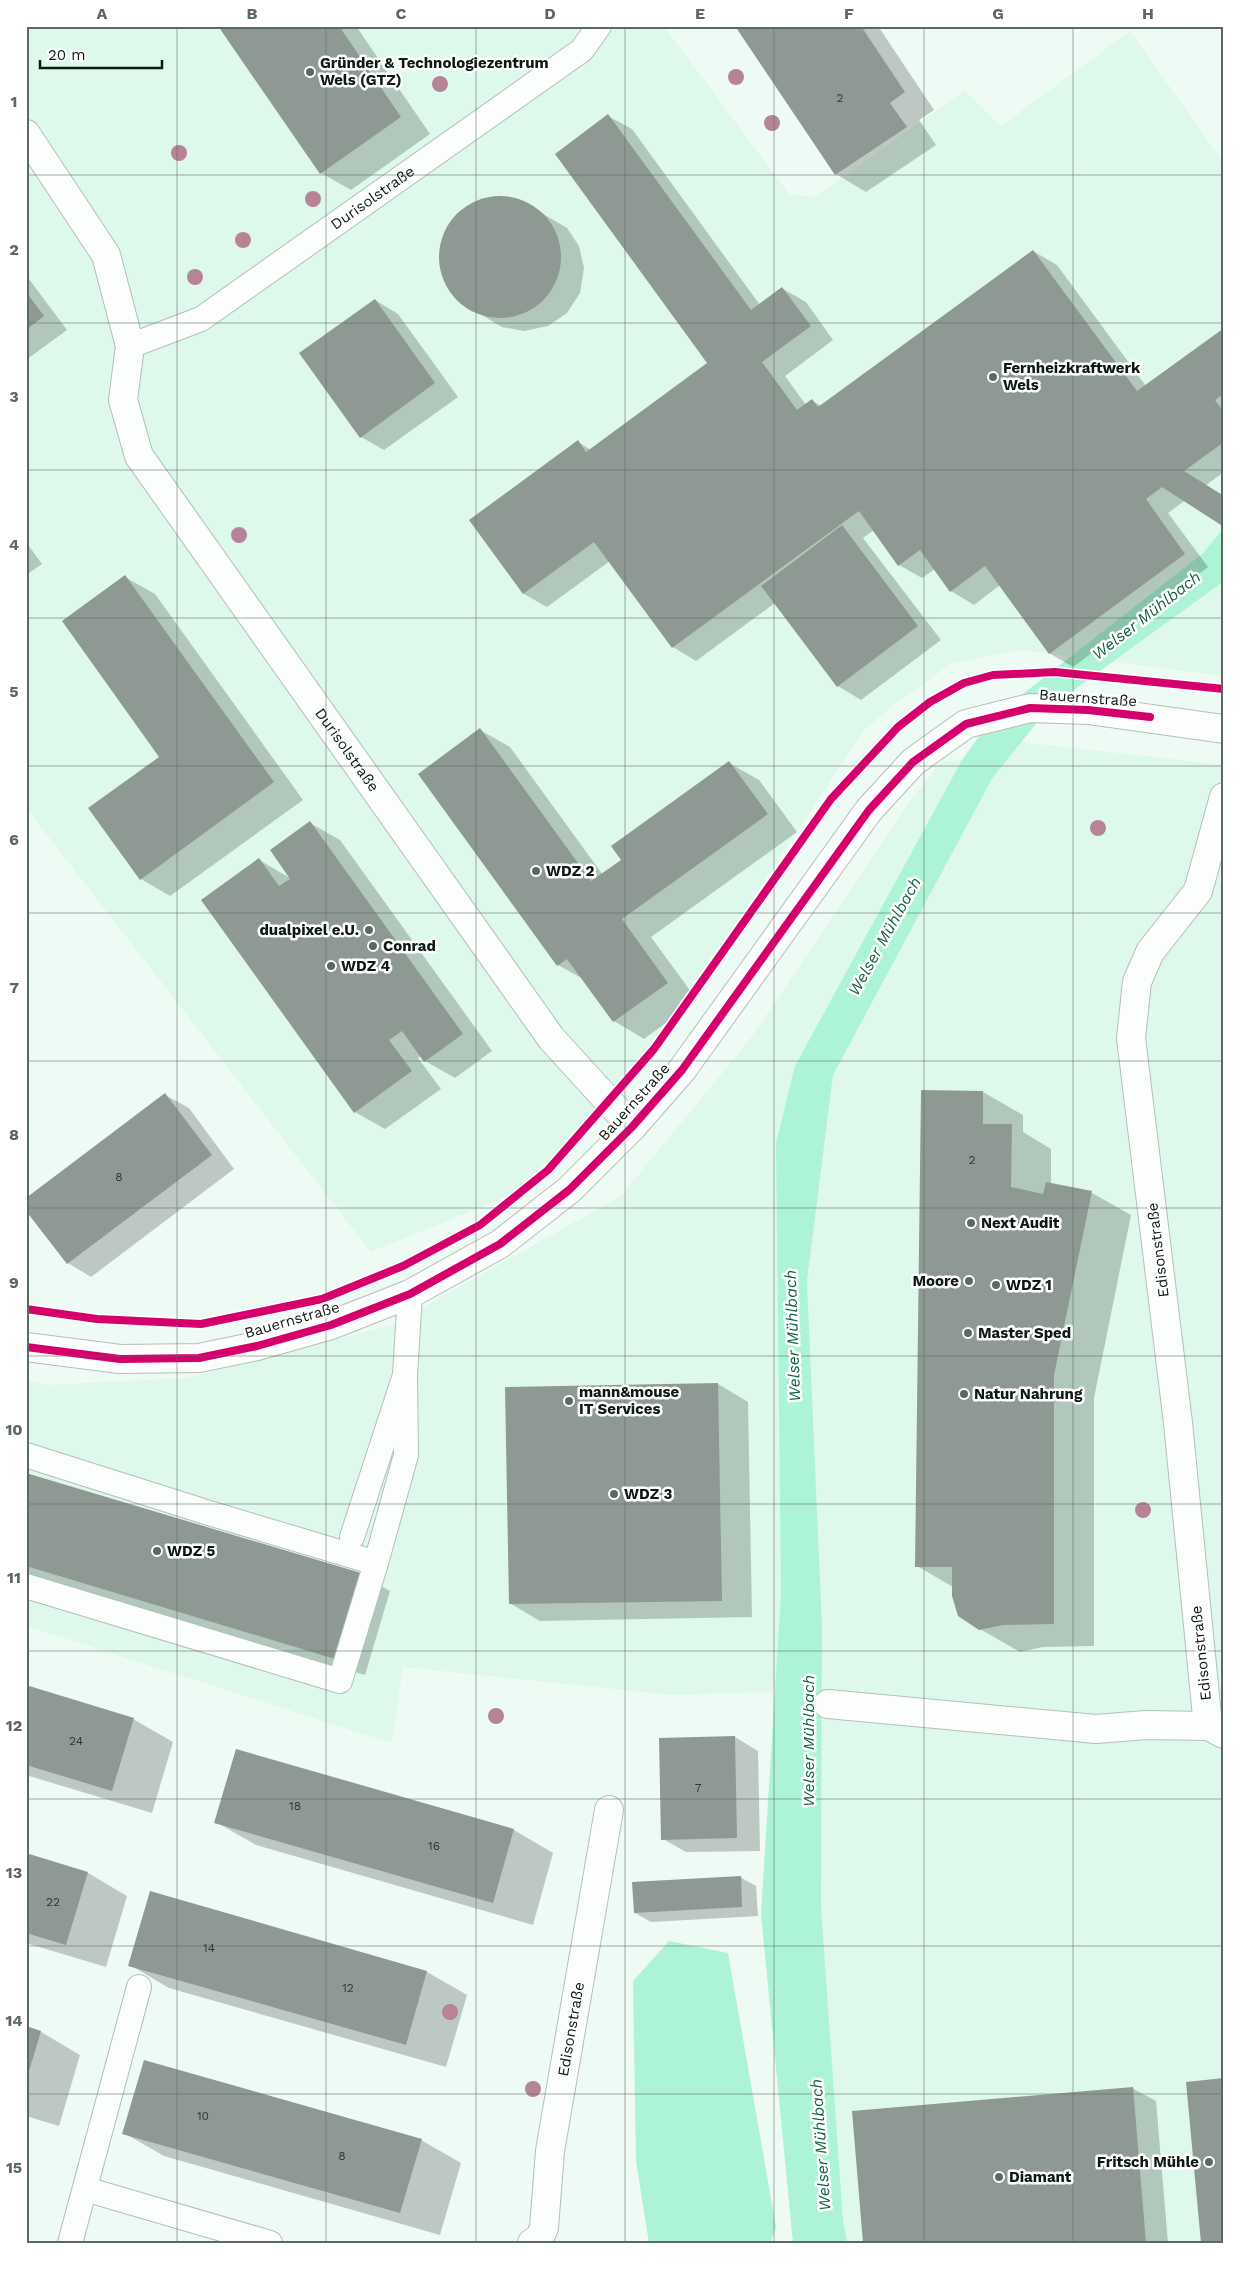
<svg xmlns="http://www.w3.org/2000/svg" width="1250" height="2269" font-family="'Work Sans',sans-serif">
  <style>
    .built { fill: #def9ec }
    .water { fill: #acf4d5 }
    .shadow { fill: #0003 }
    .building { fill: #8f9994 }
    .lines { fill: none; stroke-linecap: round; stroke-linejoin: round }
    .service-casing { stroke: #b4bfb9; stroke-width: 26 }
    .minor-casing { stroke: #b4bfb9; stroke-width: 30 }
    .service { stroke: #fcfefd; stroke-width: 24 }
    .minor { stroke: #fcfefd; stroke-width: 28 }
    .cycleway-casing { stroke: #fff; stroke-width: 11 }
    .cycleway { stroke: #d6006c; stroke-width: 8 }
    .tree { fill: #b68496 }
    .grid { fill: none; stroke: #5c6862; stroke-width: 1; stroke-opacity: 0.55 }
    .poi-dot { fill: #5c6862; stroke: #fff; stroke-width: 2 }
    .labels { text-anchor: middle; stroke-width: 5; stroke-linejoin: round; paint-order: stroke }
    .number-label { font-size: 12px; fill: #2e3934 }
    .poi-label { font-size: 15px; font-weight: bold; fill: #0e1914; stroke: #fff; text-anchor: start }
    .street-label { font-size: 15px; fill: #0e1914; stroke: #fff }
    .water-label { font-size: 16px; font-style: italic; fill: #136046; stroke: #fff }
    .neatline { fill: none; stroke: #5c6862; stroke-width: 2 }
    .grid-label { font-size: 16px; text-anchor: middle; font-weight: bold; fill: #5c6862 }
  </style>
  <rect width="100%" height="100%" fill="#eefaf4"/>
  <!-- built -->
  <g class="built">
    <polygon points="26,26 664,26 789,194 815,197 965,90 1001,126 1130,31 1224,163 1224,676 1019,650 951,664 895,704 867,727 663,1031 525,1189 371,1252 26,808"/>
    <polygon points="1021,742 1224,765 1224,2243 847,2243 843,2220 821,1907 822,1625 807,1281 833,1074 993,777"/>
    <polygon points="962,760 795,1066 781,1594 776,1692 672,1695 403,1667 392,1743 26,1626 26,1380 45,1385 188,1378 392,1325 621,1196 750,1039 908,804 941,762"/>
  </g>
  <!-- water -->
  <g class="water">
    <polygon points="1224,528 1224,581 1049,708 993,777 833,1075 807,1281 822,1625 821,1907 843,2220 847,2243 793,2243 761,1914 781,1594 776,1143 795,1066 962,760 992,718 1202,554"/>
    <polygon points="669,1941 728,1953 776,2227 770,2243 649,2243 636,2161 633,1981"/>
  </g>
  <!-- shadow -->
  <g class="shadow">
    <polygon points="220,26 356,26 430,134 351,190 321,173"/>
    <polygon points="737,26 878,26 934,110 919,120 936,145 866,192 836,174"/>
    <polygon points="608,116 632,129 760,305 783,289 806,302 833,340 785,376 806,405 812,401 822,406 1033,251 1057,265 1146,386 1224,329 1224,472 1168,513 1208,567 1073,667 1049,653 1000,585 974,605 951,591 935,569 922,578 899,565 874,530 863,538 941,640 861,700 838,686 775,603 696,661 673,647 610,561 547,607 524,594 470,520 578,442 591,450 709,363"/>
    <polygon points="498,197 521,201 545,215 567,228 579,246 584,268 580,293 567,313 548,326 524,331 502,327 460,302 446,281 440,259 444,236 458,215 475,203"/>
    <polygon points="26,275 67,330 26,360"/>
    <polygon points="375,300 398,314 458,397 384,450 361,437"/>
    <polygon points="26,542 42,564 26,575"/>
    <polygon points="125,577 155,594 303,800 170,896 141,879 161,757"/>
    <polygon points="480,730 510,747 603,875 623,861 729,763 759,780 797,832 651,937 697,1000 644,1039 614,1021 585,980 558,965"/>
    <polygon points="310,823 340,840 492,1051 455,1078 425,1061 421,1056 418,1058 441,1089 385,1129 355,1112 203,901 259,860 292,879"/>
    <polygon points="983,1092 1023,1115 1023,1132 1051,1149 1051,1184 1092,1193 1131,1215 1094,1398 1094,1646 1043,1647 1020,1652 980,1629 953,1587 917,1566"/>
    <polygon points="165,1095 189,1108 234,1169 91,1277 68,1263"/>
    <polygon points="718,1384 748,1402 752,1617 540,1621 511,1604"/>
    <polygon points="26,1474 360,1574 390,1591 365,1675 26,1574"/>
    <polygon points="26,1687 133,1719 173,1742 152,1813 26,1775"/>
    <polygon points="735,1737 758,1751 760,1851 686,1852 663,1839 661,1739"/>
    <polygon points="216,1822 514,1830 553,1853 533,1925 256,1845"/>
    <polygon points="26,1854 88,1873 127,1896 106,1967 26,1943"/>
    <polygon points="740,1877 756,1886 758,1916 651,1922 635,1913"/>
    <polygon points="150,1893 427,1972 467,1995 446,2067 169,1988 130,1965"/>
    <polygon points="26,2027 41,2032 80,2055 59,2126 26,2116"/>
    <polygon points="1132,2088 1156,2101 1168,2243 864,2243"/>
    <polygon points="124,2133 421,2140 461,2163 440,2235 164,2156"/>
  </g>
  <!-- building -->
  <g class="building">
    <polygon points="218,26 339,26 401,117 320,174"/>
    <polygon points="735,26 861,26 905,92 890,103 907,127 835,175"/>
    <polygon points="608,114 751,310 782,287 811,326 762,362 797,410 812,399 818,407 1033,250 1137,391 1224,328 1224,393 1215,400 1224,412 1224,442 1184,471 1224,496 1224,527 1162,487 1146,499 1185,554 1049,654 985,566 950,592 920,550 898,566 859,511 672,648 594,542 523,594 469,520 578,440 586,452 707,363 555,154"/>
    <circle cx="500" cy="257" r="61"/>
    <polygon points="26,292 44,316 26,330"/>
    <polygon points="375,299 435,383 360,438 299,353"/>
    <polygon points="842,525 918,626 837,687 761,586"/>
    <polygon points="125,575 274,782 140,880 88,808 159,757 62,621"/>
    <polygon points="480,728 591,881 621,860 611,846 729,761 768,814 622,919 668,983 613,1022 567,959 557,966 418,774"/>
    <polygon points="310,821 463,1034 424,1062 402,1031 389,1040 412,1071 354,1113 201,900 259,858 279,886 290,879 270,850"/>
    <polygon points="921,1090 983,1091 983,1124 1012,1124 1011,1187 1043,1194 1046,1182 1092,1191 1054,1375 1054,1624 1003,1625 979,1630 958,1616 952,1596 952,1567 915,1567"/>
    <polygon points="165,1093 212,1155 67,1264 26,1211 26,1198"/>
    <polygon points="718,1383 722,1601 509,1604 505,1387"/>
    <polygon points="26,1473 361,1573 335,1659 26,1566"/>
    <polygon points="26,1685 134,1718 112,1791 26,1765"/>
    <polygon points="735,1736 737,1838 661,1840 659,1738"/>
    <polygon points="236,1749 514,1829 493,1903 214,1823"/>
    <polygon points="26,1853 88,1872 66,1945 26,1933"/>
    <polygon points="741,1876 742,1907 634,1913 632,1882"/>
    <polygon points="150,1891 427,1971 406,2045 128,1966"/>
    <polygon points="26,2026 41,2031 27,2078 26,2078"/>
    <polygon points="144,2060 422,2139 400,2213 122,2134"/>
    <polygon points="1224,2078 1224,2243 1201,2243 1186,2082"/>
    <polygon points="1133,2087 1146,2243 863,2243 852,2111"/>
  </g>
  <g class="lines">
    <!-- service casing -->
    <g class="service-casing">
      <g id="service">
        <path id="s1" d="M 130,346 L 201,319 L 582,50 L 599,26"/>
        <polyline points="26,1455 209,1513 376,1563 406,1455 405,1375"/>
        <polyline points="352,1537 405,1375 410,1294"/>
        <polyline points="26,1586 340,1681 376,1563"/>
        <polyline points="85,2189 270,2243"/>
        <polyline points="70,2243 139,1987"/>
      </g>
    </g>
    <!-- minor casing -->
    <g class="minor-casing">
      <g id="minor">
        <path id="s2" d="M 26,134 L 106,255 L 130,346 L 123,400 L 139,456 L 551,1038 L 632,1127"/>
        <polyline points="26,1347 120,1359 199,1358 257,1346 331,1325 410,1294 500,1244 569,1190 632,1127 682,1070 869,810 913,762 966,724 1030,708 1088,710 1224,729"/>
        <polyline points="828,1704 1096,1729 1146,1725 1208,1726 1224,1734"/>
        <polyline points="1208,1726 1178,1423 1131,1038 1137,982 1150,952 1198,891 1224,797"/>
        <path id="s3" d="M 532,2243 L 539,2239 L 544,2228 L 550,2151 L 609,1810"/>
      </g>
    </g>
    <!-- service -->
    <use href="#service" class="service"/>
    <!-- minor -->
    <use href="#minor" class="minor"/>
    <!-- cycleway casing -->
    <g class="cycleway-casing">
      <g id="cycleway">
        <polyline points="26,1309 97,1319 201,1324 322,1299 403,1266 480,1225 548,1170 654,1049 831,799 898,727 930,702 964,683 993,675 1055,672 1224,689"/>
        <polyline points="26,1347 120,1359 199,1358 257,1346 331,1325 410,1294 500,1244 569,1190 632,1127 682,1070 869,810 913,762 966,724 1030,708 1088,710 1150,717"/>
      </g>
    </g>
    <!-- cycleway -->
    <use href="#cycleway" class="cycleway"/>
  </g>
  <!-- trees -->
  <g class="tree">
    <circle cx="736" cy="77" r="8"/>
    <circle cx="440" cy="84" r="8"/>
    <circle cx="772" cy="123" r="8"/>
    <circle cx="179" cy="153" r="8"/>
    <circle cx="313" cy="199" r="8"/>
    <circle cx="243" cy="240" r="8"/>
    <circle cx="195" cy="277" r="8"/>
    <circle cx="239" cy="535" r="8"/>
    <circle cx="1098" cy="828" r="8"/>
    <circle cx="1143" cy="1510" r="8"/>
    <circle cx="496" cy="1716" r="8"/>
    <circle cx="450" cy="2012" r="8"/>
    <circle cx="533" cy="2089" r="8"/>
  </g>
  <!-- grid -->
  <path class="grid" d="M 177,26 L 177,2243M 326,26 L 326,2243M 476,26 L 476,2243M 625,26 L 625,2243M 774,26 L 774,2243M 924,26 L 924,2243M 1073,26 L 1073,2243M 26,175 L 1224,175M 26,323 L 1224,323M 26,470 L 1224,470M 26,618 L 1224,618M 26,766 L 1224,766M 26,913 L 1224,913M 26,1061 L 1224,1061M 26,1208 L 1224,1208M 26,1356 L 1224,1356M 26,1504 L 1224,1504M 26,1651 L 1224,1651M 26,1799 L 1224,1799M 26,1946 L 1224,1946M 26,2094 L 1224,2094"/>
  <!-- markers -->
  <g class="poi-dot">
    <circle cx="310" cy="72" r="5"/>
    <circle cx="993" cy="377" r="5"/>
    <circle cx="536" cy="871" r="5"/>
    <circle cx="369" cy="930" r="5"/>
    <circle cx="373" cy="946" r="5"/>
    <circle cx="331" cy="966" r="5"/>
    <circle cx="971" cy="1223" r="5"/>
    <circle cx="969" cy="1281" r="5"/>
    <circle cx="996" cy="1285" r="5"/>
    <circle cx="968" cy="1333" r="5"/>
    <circle cx="964" cy="1394" r="5"/>
    <circle cx="569" cy="1401" r="5"/>
    <circle cx="614" cy="1494" r="5"/>
    <circle cx="157" cy="1551" r="5"/>
    <circle cx="1209" cy="2162" r="5"/>
    <circle cx="999" cy="2177" r="5"/>
  </g>
  <g class="labels">
    <!-- number labels -->
    <g class="number-label">
      <text x="840" y="102">2</text>
      <text x="972" y="1164">2</text>
      <text x="119" y="1181">8</text>
      <text x="76" y="1745">24</text>
      <text x="698" y="1792">7</text>
      <text x="295" y="1810">18</text>
      <text x="434" y="1850">16</text>
      <text x="53" y="1906">22</text>
      <text x="209" y="1952">14</text>
      <text x="348" y="1992">12</text>
      <text x="203" y="2120">10</text>
      <text x="342" y="2160">8</text>
    </g>
    <!-- poi labels -->
    <g class="poi-label">
      <text x="320" y="68">Gründer &amp; Technologiezentrum<tspan x="320" dy="17">Wels (GTZ)</tspan></text>
      <text x="1003" y="373">Fernheizkraftwerk<tspan x="1003" dy="17">Wels</tspan></text>
      <text x="546" y="876">WDZ 2</text>
      <text x="359" y="935" text-anchor="end">dualpixel e.U.</text>
      <text x="383" y="951">Conrad</text>
      <text x="341" y="971">WDZ 4</text>
      <text x="981" y="1228">Next Audit</text>
      <text x="959" y="1286" text-anchor="end">Moore</text>
      <text x="1006" y="1290">WDZ 1</text>
      <text x="978" y="1338">Master Sped</text>
      <text x="579" y="1397">mann&amp;mouse<tspan x="579" dy="17">IT Services</tspan></text>
      <text x="974" y="1399">Natur Nahrung</text>
      <text x="624" y="1499">WDZ 3</text>
      <text x="167" y="1556">WDZ 5</text>
      <text x="1199" y="2167" text-anchor="end">Fritsch Mühle</text>
      <text x="1009" y="2182">Diamant</text>
    </g>
    <!-- street labels -->
    <g class="street-label">
      <text dy="5" stroke="none"><textPath href="#s1" startOffset="286">Durisolstraße</textPath></text>
      <text transform="translate(1088 698) rotate(4)" y="5">Bauernstraße</text>
      <text dy="5" stroke="none"><textPath href="#s2" startOffset="712">Durisolstraße</textPath></text>
      <text transform="translate(634 1102) rotate(-48)" y="5">Bauernstraße</text>
      <text transform="translate(1158 1250) rotate(-97)" y="5">Edisonstraße</text>
      <text transform="translate(292 1320) rotate(-16)" y="5">Bauernstraße</text>
      <text transform="translate(1201 1653) rotate(-96)" y="5">Edisonstraße</text>
      <text dy="5" stroke="none"><textPath href="#s3" startOffset="221">Edisonstraße</textPath></text>
    </g>
    <!-- water labels -->
    <g class="water-label">
      <text transform="translate(1146 615) rotate(-38)" y="6">Welser Mühlbach</text>
      <text transform="translate(884 936) rotate(-61)" y="6">Welser Mühlbach</text>
      <text transform="translate(792 1336) rotate(-92)" y="6">Welser Mühlbach</text>
      <text transform="translate(808 1741) rotate(-90)" y="6">Welser Mühlbach</text>
      <text transform="translate(820 2145) rotate(-94)" y="6">Welser Mühlbach</text>
    </g>
  </g>
  <!-- border -->
  <rect width="1250" height="2269" fill="none" stroke="#ffffff" stroke-width="55"/>
  <!-- scale -->
  <path d="M40 60v8h122v-8" fill="none" stroke="#0e1914" stroke-width="2.5"/>
  <text x="48" y="60" font-size="15" fill="#0e1914" stroke="#ffffff" stroke-width="4" paint-order="stroke">20 m</text>
  <rect x="28" y="28" width="1194" height="2214" class="neatline"/>
  <g class="grid-label">
    <text x="102" y="19">A</text>
    <text x="252" y="19">B</text>
    <text x="401" y="19">C</text>
    <text x="550" y="19">D</text>
    <text x="700" y="19">E</text>
    <text x="849" y="19">F</text>
    <text x="998" y="19">G</text>
    <text x="1148" y="19">H</text>
    <text x="14" y="107">1</text>
    <text x="14" y="255">2</text>
    <text x="14" y="402">3</text>
    <text x="14" y="550">4</text>
    <text x="14" y="697">5</text>
    <text x="14" y="845">6</text>
    <text x="14" y="993">7</text>
    <text x="14" y="1140">8</text>
    <text x="14" y="1288">9</text>
    <text x="14" y="1435">10</text>
    <text x="14" y="1583">11</text>
    <text x="14" y="1731">12</text>
    <text x="14" y="1878">13</text>
    <text x="14" y="2026">14</text>
    <text x="14" y="2173">15</text>
  </g>
</svg>
